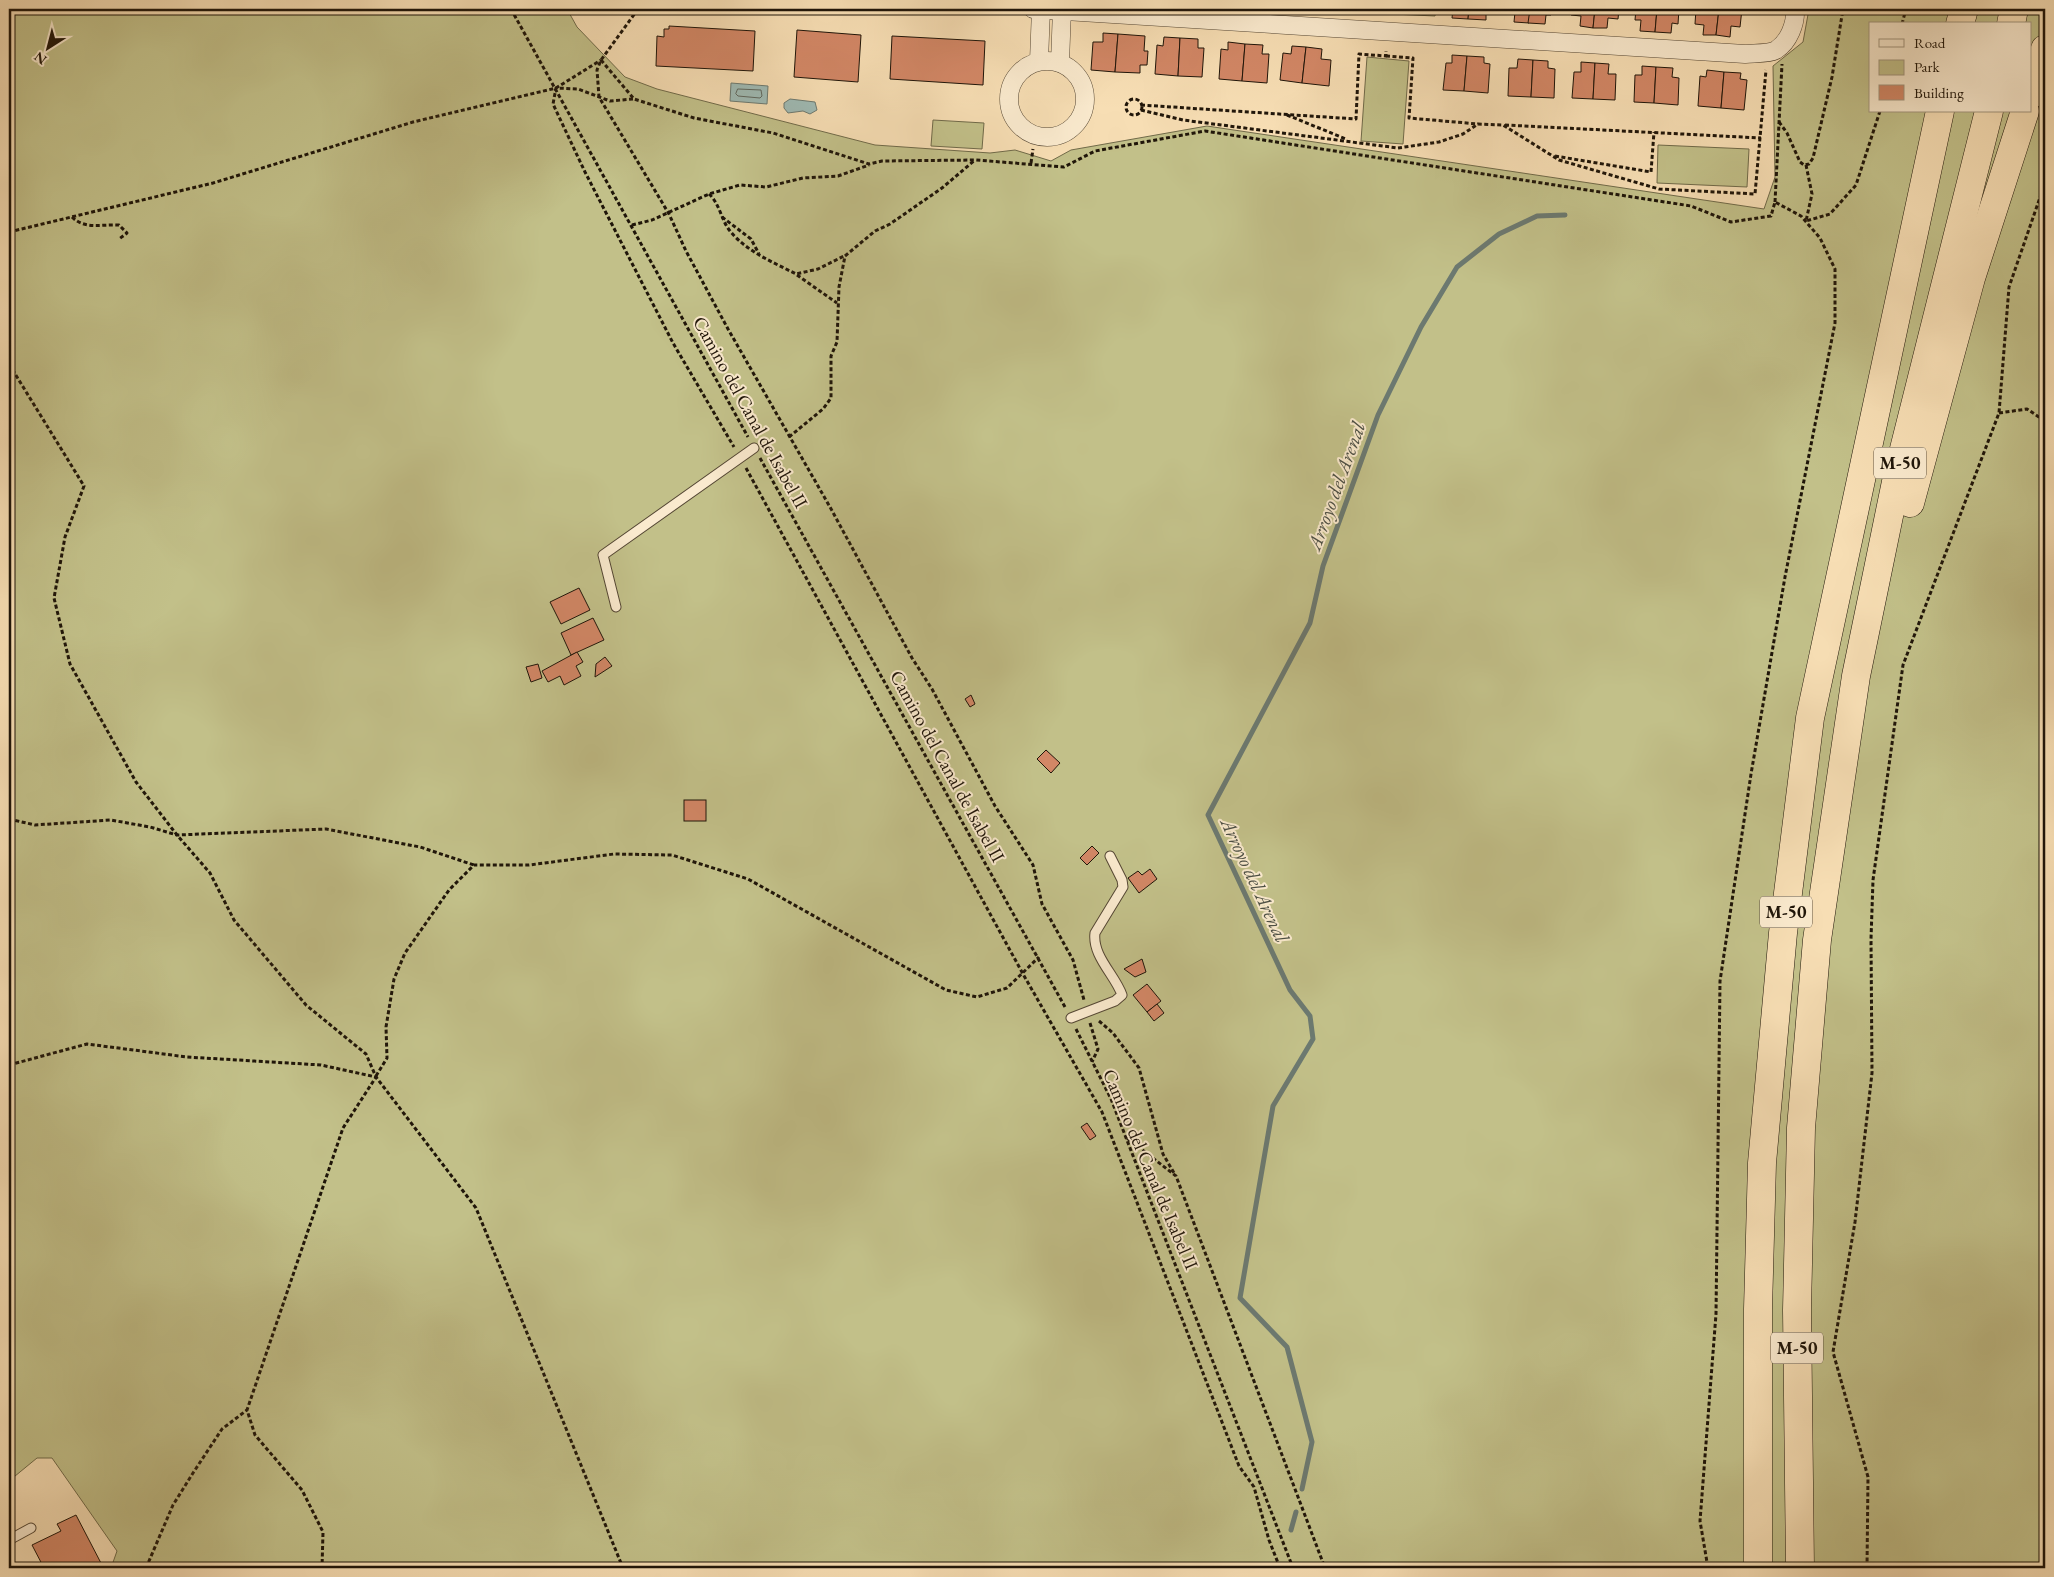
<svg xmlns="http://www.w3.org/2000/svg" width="2054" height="1577" font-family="'EB Garamond',serif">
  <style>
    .green { fill: #c2c089; stroke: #706a49; fill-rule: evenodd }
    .water { fill: #9fbbb5; stroke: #6c7970 }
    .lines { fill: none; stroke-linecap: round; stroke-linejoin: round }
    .shore { stroke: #5f685f; stroke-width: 1 }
    .stream { stroke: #6c7970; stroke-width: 5 }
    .building { fill: #d28766; stroke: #1f1509 }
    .service-casing { stroke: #554734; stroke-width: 11 }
    .minor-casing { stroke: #554734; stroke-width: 19 }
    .motorway-casing { stroke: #1f1509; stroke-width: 29 }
    .path { stroke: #1f1509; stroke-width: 3; stroke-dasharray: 4 2.5; stroke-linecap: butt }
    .service { stroke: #faeace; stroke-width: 9 }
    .minor { stroke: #faeace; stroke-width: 18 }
    .motorway { stroke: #f7deb4; stroke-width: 28 }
    .labels { text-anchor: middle; stroke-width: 4; stroke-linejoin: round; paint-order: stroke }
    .shield { fill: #faeace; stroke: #615544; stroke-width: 1 }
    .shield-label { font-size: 18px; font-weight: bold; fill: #1f1509 }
    .street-label { font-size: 19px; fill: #1f1509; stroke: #faeace }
    .water-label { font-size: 20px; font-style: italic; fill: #4c4f45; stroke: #faeace }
  </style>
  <rect width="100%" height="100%" fill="#f7deb4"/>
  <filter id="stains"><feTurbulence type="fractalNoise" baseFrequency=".004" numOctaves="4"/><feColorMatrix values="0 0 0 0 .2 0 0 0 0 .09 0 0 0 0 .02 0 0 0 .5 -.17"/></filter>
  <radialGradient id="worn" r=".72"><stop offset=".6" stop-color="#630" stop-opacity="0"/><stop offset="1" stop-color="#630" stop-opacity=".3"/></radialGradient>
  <!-- green -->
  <g class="green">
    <path d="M 9,9 L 567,9 L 577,27 L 625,77 L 657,89 L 875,145 L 990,153 L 1015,150 L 1051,161 L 1071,150 L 1207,126 L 1764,209 L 1775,177 L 1773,66 L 1803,42 L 1809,9 L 2045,9 L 2045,1568 L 111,1568 L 117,1551 L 52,1458 L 37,1458 L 9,1481 ZM 1870,24 L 2030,24 L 2030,111 L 1870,111 Z"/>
    <polygon points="1330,9 1436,9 1435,16 1330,11"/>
    <polygon points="1367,57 1409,61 1403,144 1361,141"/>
    <polygon points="933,120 984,123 982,149 931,146"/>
    <polygon points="1658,145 1749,149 1747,187 1657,183"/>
  </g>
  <!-- water -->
  <g class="water">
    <polygon points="731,83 768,86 767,104 730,101"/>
    <polygon points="790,99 815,102 817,110 810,114 803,111 788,113 784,108 784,103"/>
  </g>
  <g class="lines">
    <!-- shore -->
    <polygon class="shore" points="738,89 761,90 762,96 760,98 738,96 736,94"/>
    <!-- stream -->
    <g class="stream">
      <polyline points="1302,1489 1312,1442 1287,1347 1240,1298 1273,1106 1313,1039 1310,1016 1290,990 1208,815 1310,623 1323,566 1378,415 1421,327 1457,267 1499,234 1537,216 1565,215"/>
      <polyline points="1291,1530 1296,1512"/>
      <polyline points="1280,1568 1281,1566"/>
    </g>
  </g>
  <!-- building -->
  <g class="building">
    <polygon points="1453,9 1469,9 1468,19 1452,18"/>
    <polygon points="1469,9 1492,9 1486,10 1486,20 1468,19"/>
    <polygon points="1509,9 1530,9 1529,23 1514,22 1515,12 1509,12"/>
    <polygon points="1530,9 1552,9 1551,15 1546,15 1545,24 1528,23"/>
    <polygon points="1571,9 1595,9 1593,28 1580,26 1581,16 1571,15"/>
    <polygon points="1595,9 1619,9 1618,19 1608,18 1607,28 1593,28"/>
    <polygon points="1636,9 1657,9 1655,32 1640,31 1641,20 1635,20"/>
    <polygon points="1657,9 1679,9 1678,24 1672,23 1671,33 1655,32"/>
    <polygon points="1696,9 1719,9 1716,35 1703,35 1704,25 1695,24"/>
    <polygon points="1719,9 1742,9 1740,27 1731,26 1730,37 1716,35"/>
    <polygon points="669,26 755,31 753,71 656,66 657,36 664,37 664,29 669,29"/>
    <polygon points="797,30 861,35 858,82 794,77"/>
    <polygon points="1103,33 1118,34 1115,72 1091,70 1093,42 1103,42"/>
    <polygon points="1118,34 1145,36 1144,51 1148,51 1147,65 1140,65 1140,73 1115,72"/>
    <polygon points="892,36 985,41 983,85 890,79"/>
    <polygon points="1164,37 1180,38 1178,76 1155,74 1157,45 1163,46"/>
    <polygon points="1180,38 1198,39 1198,48 1204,48 1202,77 1178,76"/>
    <polygon points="1228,42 1245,44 1242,81 1219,79 1221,49 1228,50"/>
    <polygon points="1245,44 1263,45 1262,54 1269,54 1267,83 1242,81"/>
    <polygon points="1292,46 1306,47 1302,83 1280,80 1283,53 1291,54"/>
    <polygon points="1306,47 1322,49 1321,59 1331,60 1329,86 1302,83"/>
    <polygon points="1452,55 1467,56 1464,91 1443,90 1446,63 1452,63"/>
    <polygon points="1467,56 1484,57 1484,63 1490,64 1488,93 1464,91"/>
    <polygon points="1518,59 1533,60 1531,97 1508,96 1509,68 1517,68"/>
    <polygon points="1533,60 1548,61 1548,68 1555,69 1554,98 1531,97"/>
    <polygon points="1581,62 1595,63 1593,99 1572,98 1574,72 1581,72"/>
    <polygon points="1595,63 1609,64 1608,74 1616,74 1615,100 1593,99"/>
    <polygon points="1642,66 1656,67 1654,103 1634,102 1635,75 1642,75"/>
    <polygon points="1656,67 1673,68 1672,77 1679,78 1678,105 1654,103"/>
    <polygon points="1707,70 1724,72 1721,108 1698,106 1700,76 1706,77"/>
    <polygon points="1724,72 1741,73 1740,79 1747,80 1744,110 1721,108"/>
    <polygon points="579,588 590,610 561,624 550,602"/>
    <polygon points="593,618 604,640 571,655 561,633"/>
    <polygon points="577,652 583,662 576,666 581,676 564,685 560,676 548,682 542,671"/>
    <polygon points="605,657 612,666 595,677 596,664"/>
    <polygon points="538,664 542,678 531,682 526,667"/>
    <polygon points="971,695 975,704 970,707 965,699"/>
    <polygon points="1046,750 1060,763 1051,773 1037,759"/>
    <rect x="684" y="800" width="22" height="21"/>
    <polygon points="1092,846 1099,853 1087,865 1080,858"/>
    <polygon points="1150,869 1157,879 1139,893 1128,878 1138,871 1142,875"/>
    <polygon points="1142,959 1146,972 1135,977 1124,969"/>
    <polygon points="1147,984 1161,1001 1147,1012 1133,995"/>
    <polygon points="1157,1004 1164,1013 1154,1021 1147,1012"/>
    <polygon points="1087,1123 1096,1136 1090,1140 1081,1127"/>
    <polygon points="76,1515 102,1565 96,1568 44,1568 32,1545 61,1531 57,1524"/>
  </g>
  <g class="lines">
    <!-- service casing -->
    <g class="service-casing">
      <g id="service">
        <polyline points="616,607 603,555 754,448"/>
        <path d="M 1071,1018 L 1115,1001 L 1122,995 C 1115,975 1092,956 1095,933 L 1123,887 L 1122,880 L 1110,856"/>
        <polyline points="9,1540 31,1528"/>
      </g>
    </g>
    <!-- minor casing -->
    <g class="minor-casing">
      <g id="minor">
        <path d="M 1033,9 L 1745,54 C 1754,53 1769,54 1776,50 C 1789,42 1796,23 1795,9"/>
        <circle cx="1047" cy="99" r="38"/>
        <polyline points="1039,61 1041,9"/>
        <polyline points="1060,63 1062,9"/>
      </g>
    </g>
    <!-- motorway casing -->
    <g class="motorway-casing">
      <g id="motorway">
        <polyline points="1960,24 1964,9"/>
        <polyline points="2011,24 2014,9"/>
        <polyline points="2030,95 2045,49"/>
        <polyline points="1910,503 1971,278 2025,111"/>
        <polyline points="1758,1568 1758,1309 1762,1163 1783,933 1810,718 1940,111"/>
        <polyline points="1800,1568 1797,1310 1801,1128 1817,940 1856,676 1897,477 1989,111"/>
      </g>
    </g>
    <!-- path -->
    <g class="path">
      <polyline points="511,9 748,437"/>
      <polyline points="638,9 601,60 597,70 599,97 669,214 686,251 728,329 830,507 912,658 932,689 995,806 1033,865 1042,904 1073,960 1084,1000"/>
      <polyline points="1902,24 1906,9"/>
      <polyline points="1386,56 1413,58 1409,118 1478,124"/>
      <polyline points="601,60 634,99 694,118 773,133 869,164 882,161 976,160 1064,167 1095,151 1205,131 1691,206 1731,222 1771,216 1775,202 1801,216 1820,238 1835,269 1835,323 1785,577 1751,774 1720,981 1716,1314 1700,1521 1708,1568"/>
      <circle cx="1134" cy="107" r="8"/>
      <polyline points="633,99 610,101 578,89 556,88 553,104 585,172 673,343 734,447"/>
      <polyline points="1141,105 1356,119 1359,54 1386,56 1386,51"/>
      <polyline points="1141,110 1183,120 1398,148 1439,142 1463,134 1478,124 1503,125 1559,160 1659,189 1755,194 1766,70"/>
      <polyline points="1287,115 1346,139"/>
      <polyline points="1779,122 1787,133 1800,162 1804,165 1809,164 1813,158 1832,77 1843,9"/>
      <polyline points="1505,125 1761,138"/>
      <polyline points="1555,156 1651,172 1654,132"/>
      <polyline points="1031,163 1033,149"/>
      <polyline points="1806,165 1812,194 1806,221 1830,214 1856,185 1880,111"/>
      <path d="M 709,194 C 720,204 721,220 730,231 C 747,252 773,262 796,274 L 818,269 L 844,256"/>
      <polyline points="1775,202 1782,64"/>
      <path d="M 72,217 C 85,230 102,224 119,225 L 127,233 L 119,239"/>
      <polyline points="722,217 751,239 759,254"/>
      <polyline points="632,225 652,220 709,194 740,185 766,187 803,178 838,176 869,165"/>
      <polyline points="9,232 213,183 413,122 556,88 601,60"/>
      <polyline points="797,275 837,303"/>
      <polyline points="9,364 84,486 65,537 54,598 70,664 136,782 177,835 210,873 234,920 306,1005 366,1054 376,1077 343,1128 247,1410 255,1435 302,1490 323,1532 322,1568"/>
      <polyline points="1999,413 2027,409 2045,421"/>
      <polyline points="789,437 823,409 831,398 831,356 837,342 839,287 845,256 875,231 890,224 942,188 975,160"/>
      <polyline points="760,458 1065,1007"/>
      <polyline points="746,468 1023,974 1102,1112 1239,1466 1254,1487 1269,1540 1280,1568"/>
      <polyline points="9,819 35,825 111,820 150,827 177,835 326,829 420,847 474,865"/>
      <polyline points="1099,1021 1113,1033 1139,1068 1163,1154 1174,1173"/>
      <polyline points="1090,1023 1098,1049 1092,1062"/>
      <polyline points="1076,1029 1111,1099 1293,1568"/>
      <polyline points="9,1065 87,1044 187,1057 321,1065 376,1077 476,1208 623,1568"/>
      <polyline points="376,1076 387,1058 386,1027 394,979 405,953 449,890 474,865 529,865 614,854 672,855 748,879 946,990 977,997 1007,988 1039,957"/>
      <polyline points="1127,1138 1176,1176 1325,1568"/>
      <polyline points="146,1568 173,1505 193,1473 222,1429 247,1410"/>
      <polyline points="1867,1568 1868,1477 1833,1352 1855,1222 1872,1073 1871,939 1873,880 1903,665 1999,413 2009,287 2045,183"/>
    </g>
    <!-- service -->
    <use href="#service" class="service"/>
    <!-- minor -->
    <use href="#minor" class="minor"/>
    <!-- motorway -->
    <use href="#motorway" class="motorway"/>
  </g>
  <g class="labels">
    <!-- shield labels -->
    <g class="shield">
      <rect x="1874" y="447.5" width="52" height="31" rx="4"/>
      <rect x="1760" y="896.5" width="52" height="31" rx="4"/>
      <rect x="1771" y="1332.5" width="52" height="31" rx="4"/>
    </g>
    <g class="shield-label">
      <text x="1900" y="469">M-50</text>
      <text x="1786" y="918">M-50</text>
      <text x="1797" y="1354">M-50</text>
    </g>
    <!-- street labels -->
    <g class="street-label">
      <text transform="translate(751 412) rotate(61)" y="7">Camino del Canal de Isabel II</text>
      <text transform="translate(948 766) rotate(61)" y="7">Camino del Canal de Isabel II</text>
      <text transform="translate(1151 1169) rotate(67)" y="7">Camino del Canal de Isabel II</text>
    </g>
    <!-- water labels -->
    <g class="water-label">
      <text transform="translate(1336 486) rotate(-70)" y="7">Arroyo del Arenal</text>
      <text transform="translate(1255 880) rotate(65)" y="7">Arroyo del Arenal</text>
    </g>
  </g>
  <!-- margin -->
  <rect width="2054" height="1577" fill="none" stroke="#f7deb4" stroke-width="30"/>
  <rect x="10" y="10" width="2034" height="1557" fill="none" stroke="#1f1509" stroke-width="2.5"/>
  <rect x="15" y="15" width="2024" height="1547" fill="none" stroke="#1f1509"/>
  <!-- legend -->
  <rect x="1869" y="22" width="162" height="90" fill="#faeace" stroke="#a2957f"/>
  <rect x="1879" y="39" width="25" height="8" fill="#faeace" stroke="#a2957f"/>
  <text x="1914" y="48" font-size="15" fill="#1f1509">Road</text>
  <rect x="1879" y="60" width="25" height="15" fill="#c2c089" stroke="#a2957f"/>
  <text x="1914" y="72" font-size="15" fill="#1f1509">Park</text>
  <rect x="1879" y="85" width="25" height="15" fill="#d28766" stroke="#a2957f"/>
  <text x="1914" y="98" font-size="15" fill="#1f1509">Building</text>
  <!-- north arrow -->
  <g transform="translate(48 48) rotate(216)" stroke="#faeace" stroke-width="4" paint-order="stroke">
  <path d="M0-4L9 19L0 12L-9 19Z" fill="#1f1509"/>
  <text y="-8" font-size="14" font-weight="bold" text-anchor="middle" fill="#1f1509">N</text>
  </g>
  <rect width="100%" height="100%" filter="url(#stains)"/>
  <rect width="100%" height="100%" fill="url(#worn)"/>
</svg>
